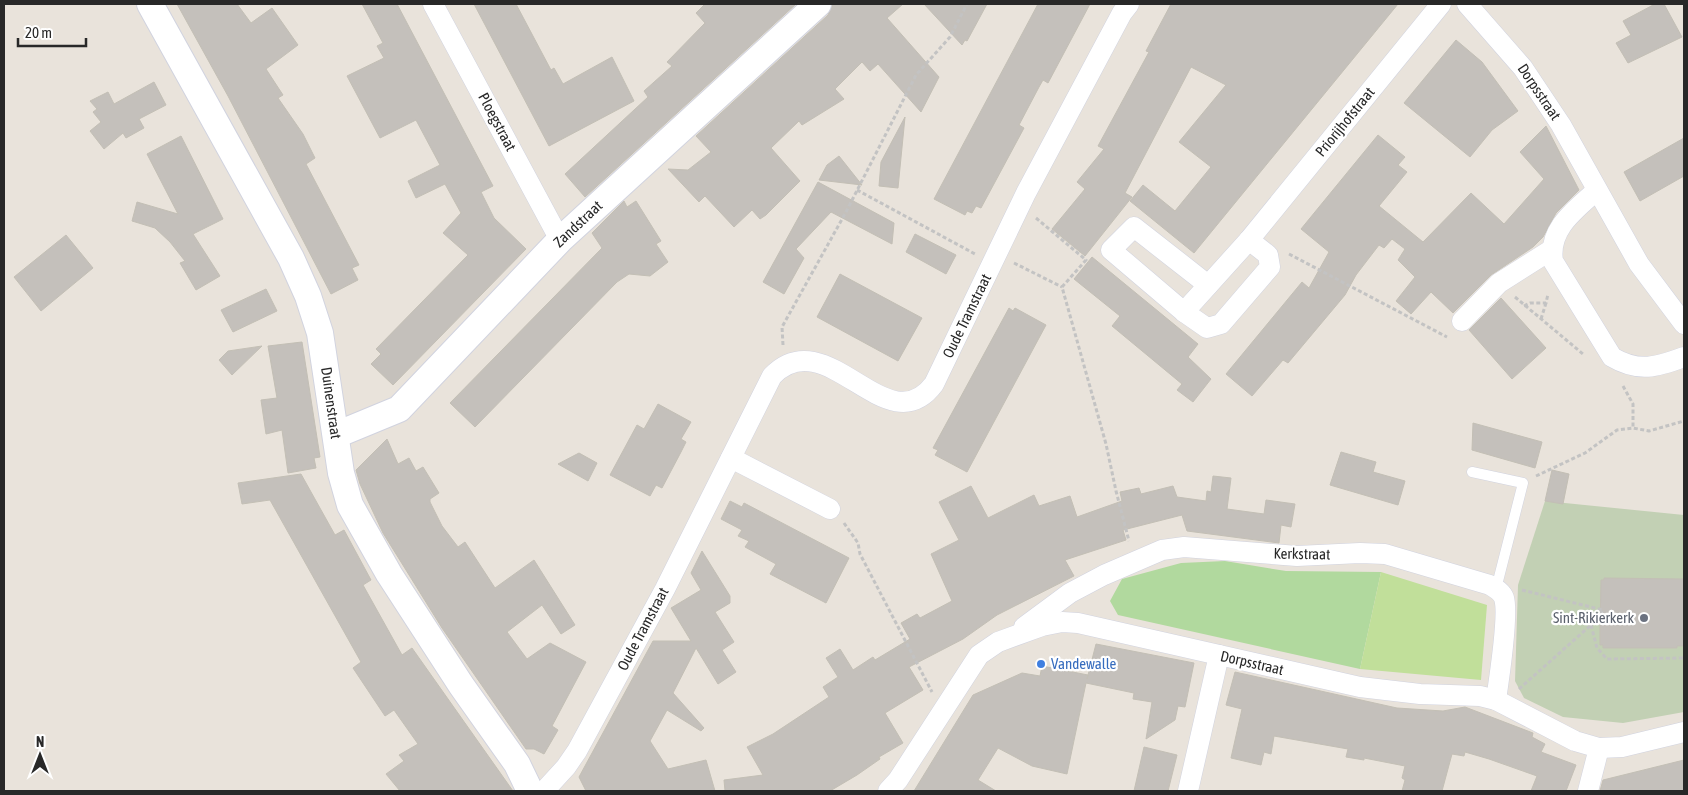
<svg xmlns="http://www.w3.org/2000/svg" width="1688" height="795" font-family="'Asap Condensed',sans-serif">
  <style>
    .green { fill: #b1d99e }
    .cemetery { fill: #c2d0b4 }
    .pitch { fill: #c1df9a }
    .building { fill: #c4c0bb; stroke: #c3bfb5 }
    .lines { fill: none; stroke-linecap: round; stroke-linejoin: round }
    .service-casing { stroke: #d1d3df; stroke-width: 11 }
    .minor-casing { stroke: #d1d3df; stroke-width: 21 }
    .tertiary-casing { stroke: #d1d3df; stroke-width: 28 }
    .path { stroke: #c3c3c3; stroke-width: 3; stroke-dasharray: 4 2.5; stroke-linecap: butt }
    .service { stroke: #fff; stroke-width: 10 }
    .minor { stroke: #fff; stroke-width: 20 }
    .tertiary { stroke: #fff; stroke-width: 26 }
    .worship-dot { fill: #6b7280; stroke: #fff; stroke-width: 2 }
    .shop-dot { fill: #3f7fe0; stroke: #fff; stroke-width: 2 }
    .labels { text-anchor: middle; stroke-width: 4.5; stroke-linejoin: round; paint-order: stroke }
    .street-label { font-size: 15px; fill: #282828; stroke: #fff }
    .worship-label { font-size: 15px; fill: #5b616d; stroke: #fff; text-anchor: end }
    .shop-label { font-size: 15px; fill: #366cbe; stroke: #fff; text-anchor: start }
  </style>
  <rect width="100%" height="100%" fill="#e9e3db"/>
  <!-- green -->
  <polygon class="green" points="1225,561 1286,571 1381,572 1360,669 1118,615 1110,601 1122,579 1181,563"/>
  <!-- cemetery -->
  <polygon class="cemetery" points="1545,501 1684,515 1684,712 1623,723 1563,717 1524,698 1515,681 1518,585"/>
  <!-- pitch -->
  <polygon class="pitch" points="1381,572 1487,605 1481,680 1360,669"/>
  <!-- building -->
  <g class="building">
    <polygon points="177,4 237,4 251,23 272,8 298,45 266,69 283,95 278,98 303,134 315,158 306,164 359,265 352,268 358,280 331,294 228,96"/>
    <polygon points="362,4 397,4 493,186 481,192 494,218 526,249 393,385 371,364 381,354 376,349 468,255 443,233 461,213 445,184 416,198 408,181 440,165 416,120 380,138 347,76 384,58 377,46 383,43"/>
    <polygon points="474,4 516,4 551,70 554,68 563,84 612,57 634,101 549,146"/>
    <polygon points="705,4 796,4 585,197 565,174 648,97 644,91 672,66 667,62 705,23 696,13"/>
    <polygon points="833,4 903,4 887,18 939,77 921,112 878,64 870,71 862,62 835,89 844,99 802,125 799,121 771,148 800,181 766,215 760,219 752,210 734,227 705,196 699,202 668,169 688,170 711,152 696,136 828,15"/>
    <polygon points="924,4 987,4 967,41 965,40 962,45"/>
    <polygon points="1038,4 1090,4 1048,83 1043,80 1039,87 1019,125 1024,128 981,208 976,206 972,213 967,211 965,215 934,199"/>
    <polygon points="1171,4 1398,4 1194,253 1130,201 1143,185 1175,211 1211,167 1179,142 1226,85 1191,67 1125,193 1132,197 1085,256 1052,229 1085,189 1077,182 1104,149 1098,146 1149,52 1146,51"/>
    <polygon points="1655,4 1664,4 1682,37 1628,63 1616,43 1631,35 1623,21"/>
    <polygon points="1456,40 1482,62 1518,111 1492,130 1470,157 1404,103"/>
    <polygon points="154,82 166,105 139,119 144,128 126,138 123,133 104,149 90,131 101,122 93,112 97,109 90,101 108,92 114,104"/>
    <polygon points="905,117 898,188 879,186 881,162"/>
    <polygon points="1546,126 1579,190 1556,213 1543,237 1533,247 1491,275 1453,313 1431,292 1411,314 1396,301 1415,277 1398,260 1405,249 1392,239 1384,248 1379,245 1356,275 1345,295 1288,363 1283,360 1252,396 1226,374 1302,282 1309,288 1329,252 1301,229 1378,135 1405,157 1398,165 1407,172 1379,206 1423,242 1471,193 1504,224 1544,179 1520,152"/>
    <polygon points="181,136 223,219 193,234 220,276 196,290 180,263 185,261 170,242 155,228 132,221 137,202 178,214 147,154"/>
    <polygon points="1684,138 1684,176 1640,201 1624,172"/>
    <polygon points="839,156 862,185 819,180 827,165"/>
    <polygon points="818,182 894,223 892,244 831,212 796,249 804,258 784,294 763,282"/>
    <polygon points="624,201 627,207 636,201 661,241 656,244 668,262 650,276 629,274 617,282 475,427 450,403 602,248 592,233"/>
    <polygon points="915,234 956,255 946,274 906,252"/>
    <polygon points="66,235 93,268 41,311 14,277"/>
    <polygon points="1092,257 1198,344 1188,357 1211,379 1193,402 1177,390 1182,384 1112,326 1120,316 1074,279"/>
    <polygon points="840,274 922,318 898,361 817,317"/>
    <polygon points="266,289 277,311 233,332 221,310"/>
    <polygon points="1501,298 1546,348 1512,379 1469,330"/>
    <polygon points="1009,308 1013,311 1015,308 1046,325 967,472 935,455 938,450 933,448"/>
    <polygon points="302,342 320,457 314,458 316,468 288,473 282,430 266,434 261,400 277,398 268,346"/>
    <polygon points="262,346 232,375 219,360 228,351"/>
    <polygon points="658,404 691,422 681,439 686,442 681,452 662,488 656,485 650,496 610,475 637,425 644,429"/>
    <polygon points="1473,423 1542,442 1535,468 1472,450"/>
    <polygon points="387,439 398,464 409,458 416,471 423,467 439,493 430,499 430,502 442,526 458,547 465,542 495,588 534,560 575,625 561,634 542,605 507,632 527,659 550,643 586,662 552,726 558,730 544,754 534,749 526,749 442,628 383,533 360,484 356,470"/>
    <polygon points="1341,452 1376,462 1373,472 1405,481 1398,505 1330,485"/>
    <polygon points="579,453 597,463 588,481 558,464"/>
    <polygon points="1552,470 1569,474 1563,504 1545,501"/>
    <polygon points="301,474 335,535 344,530 371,580 363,585 402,655 412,648 513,791 400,791 386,774 404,761 399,755 418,744 394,710 385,716 353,668 361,662 270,500 242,504 238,483"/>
    <polygon points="1213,476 1231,478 1227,509 1264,514 1266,500 1295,504 1291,527 1281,525 1279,543 1187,531 1182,515 1123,530 1126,540 1065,560 1074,576 997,615 963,639 909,667 923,690 885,713 903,743 879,757 880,759 857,775 830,791 725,791 724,780 763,775 747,747 773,734 829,697 823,687 838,677 826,658 840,649 853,670 873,657 875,660 910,639 901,623 917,614 920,618 952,601 931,554 959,540 939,502 971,486 988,518 1034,495 1039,506 1070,496 1077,517 1122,501 1120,492 1139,488 1141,494 1173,486 1177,497 1206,501 1207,491 1211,492"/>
    <polygon points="730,501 742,507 744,503 849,558 826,603 770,574 776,564 745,547 749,541 738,536 742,530 721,519"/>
    <polygon points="702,551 730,596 730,603 715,612 734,642 722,650 736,672 718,684 696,648 673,693 704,728 701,731 667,710 650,741 668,769 706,760 715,791 586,791 579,777 653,641 691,641 671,608 701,590 691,573"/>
    <polygon points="1604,578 1684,579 1684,646 1677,646 1677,648 1603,648 1603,645 1600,645 1600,627 1601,580 1604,580"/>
    <polygon points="1096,644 1194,663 1185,707 1178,706 1175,720 1146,739 1152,702 1133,699 1134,693 1086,683 1067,774 1032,766 998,748 978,780 996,791 914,791 973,695 1022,673 1040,676 1042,666 1088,675 1087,679"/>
    <polygon points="1235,672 1397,708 1443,711 1465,707 1533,733 1532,737 1545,744 1541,752 1576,765 1566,791 1531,791 1537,776 1489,759 1465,752 1464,756 1452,754 1442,791 1402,791 1405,780 1402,778 1405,766 1364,758 1364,760 1346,757 1348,749 1274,736 1271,754 1264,752 1261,765 1231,758 1242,709 1226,705"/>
    <polygon points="1144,747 1177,755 1168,791 1134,791"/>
    <polygon points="1684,760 1684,791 1600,791 1603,780"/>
  </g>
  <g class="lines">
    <!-- service casing -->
    <g class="service-casing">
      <polyline id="service" points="1472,472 1523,483 1496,589"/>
    </g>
    <!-- minor casing -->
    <g class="minor-casing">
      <g id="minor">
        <polyline points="433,4 560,240"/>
        <polyline points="1467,4 1523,68 1561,125 1639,264 1684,324"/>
        <path d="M 1596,191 C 1575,210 1548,229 1553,261 L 1612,357 C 1639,373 1657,367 1684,357"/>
        <polyline points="1208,285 1134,227 1111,250 1184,312 1207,328 1221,324 1270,267 1268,255 1249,240"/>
        <polyline points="1184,312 1249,240 1441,4"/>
        <polyline points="1462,321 1499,283 1551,250"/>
        <polyline points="731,458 830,509"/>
        <path d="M 1024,627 L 1070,593 L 1104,575 L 1162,550 L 1184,547 L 1297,556 L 1360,553 L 1385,554 L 1490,585 C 1495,588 1502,592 1504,598 C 1509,614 1499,680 1496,700"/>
        <path d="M 544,791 L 566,767 L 577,751 L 665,589 L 772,376 C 827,319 887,447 934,384 L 1026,193 L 1122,13 L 1129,4"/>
        <polyline points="888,791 898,780 979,655 998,642 1042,626 1062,622 1078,623 1360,687 1420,694 1480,696 1496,700 1575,741 1599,748 1622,747 1684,732"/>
        <polyline points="1188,791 1219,655"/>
        <polyline points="1588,791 1599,748"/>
      </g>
    </g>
    <!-- tertiary casing -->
    <g class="tertiary-casing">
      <g id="tertiary">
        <polyline points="150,4 291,258 308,296 320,333 341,473 350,505 389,574 461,685 517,764 530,791"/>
        <polyline points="336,435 399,409 560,240 818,4"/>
      </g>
    </g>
    <!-- path -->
    <g class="path">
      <polyline points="857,190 975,254"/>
      <polyline points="1036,218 1086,260 1062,287 1106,444 1116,491 1129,541"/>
      <polyline points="1289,254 1447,337"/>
      <polyline points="1014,263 1062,287"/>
      <polyline points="1515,297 1583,354"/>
      <polyline points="1524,306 1530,303 1546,303 1548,294"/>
      <polyline points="1541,319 1546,303"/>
      <polyline points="783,345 782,327 846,212 916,75 950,37 967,4"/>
      <polyline points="1623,386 1633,404 1633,428"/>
      <polyline points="1536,476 1585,453 1617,430 1633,428 1649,431 1684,421"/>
      <polyline points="844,523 858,543 860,554 932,692"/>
      <polyline points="1591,625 1597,648 1607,659 1684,658"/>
      <polyline points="1519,689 1591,625 1603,610 1522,590"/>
    </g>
    <!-- service -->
    <use href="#service" class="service"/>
    <!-- minor -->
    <use href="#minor" class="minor"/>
    <!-- tertiary -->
    <use href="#tertiary" class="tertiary"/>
  </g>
  <!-- markers -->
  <circle class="worship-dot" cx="1644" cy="618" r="5"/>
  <circle class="shop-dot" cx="1041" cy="664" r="5"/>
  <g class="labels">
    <!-- street labels -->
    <g class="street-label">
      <text transform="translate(1539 92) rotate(56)" y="5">Dorpsstraat</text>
      <text transform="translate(497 122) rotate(62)" y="5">Ploegstraat</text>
      <text transform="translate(1345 122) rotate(-51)" y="5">Priorijhofstraat</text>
      <text transform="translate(578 224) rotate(-43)" y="5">Zandstraat</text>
      <text transform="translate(967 316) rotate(-64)" y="5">Oude Tramstraat</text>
      <text transform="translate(331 403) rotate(82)" y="5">Duinenstraat</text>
      <text transform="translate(1302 554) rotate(1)" y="5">Kerkstraat</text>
      <text transform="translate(643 629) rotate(-62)" y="5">Oude Tramstraat</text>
      <text transform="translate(1252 663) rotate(13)" y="5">Dorpsstraat</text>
    </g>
    <!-- worship labels -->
    <g class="worship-label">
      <text x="1634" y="623">Sint-Rikierkerk</text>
    </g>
    <!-- shop labels -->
    <g class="shop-label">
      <text x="1051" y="669">Vandewalle</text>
    </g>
  </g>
  <!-- border -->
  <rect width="1688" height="795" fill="none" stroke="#282828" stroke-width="10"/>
  <!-- north arrow -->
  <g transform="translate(40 755)" stroke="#ffffff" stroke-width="4" paint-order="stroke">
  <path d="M0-4L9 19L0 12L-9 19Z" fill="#282828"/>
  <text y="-8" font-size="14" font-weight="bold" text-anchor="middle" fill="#282828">N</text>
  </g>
  <!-- scale -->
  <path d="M18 38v8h68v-8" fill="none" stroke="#282828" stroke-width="2.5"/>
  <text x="25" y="38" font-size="15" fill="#282828" stroke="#ffffff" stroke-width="4" paint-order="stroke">20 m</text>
</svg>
